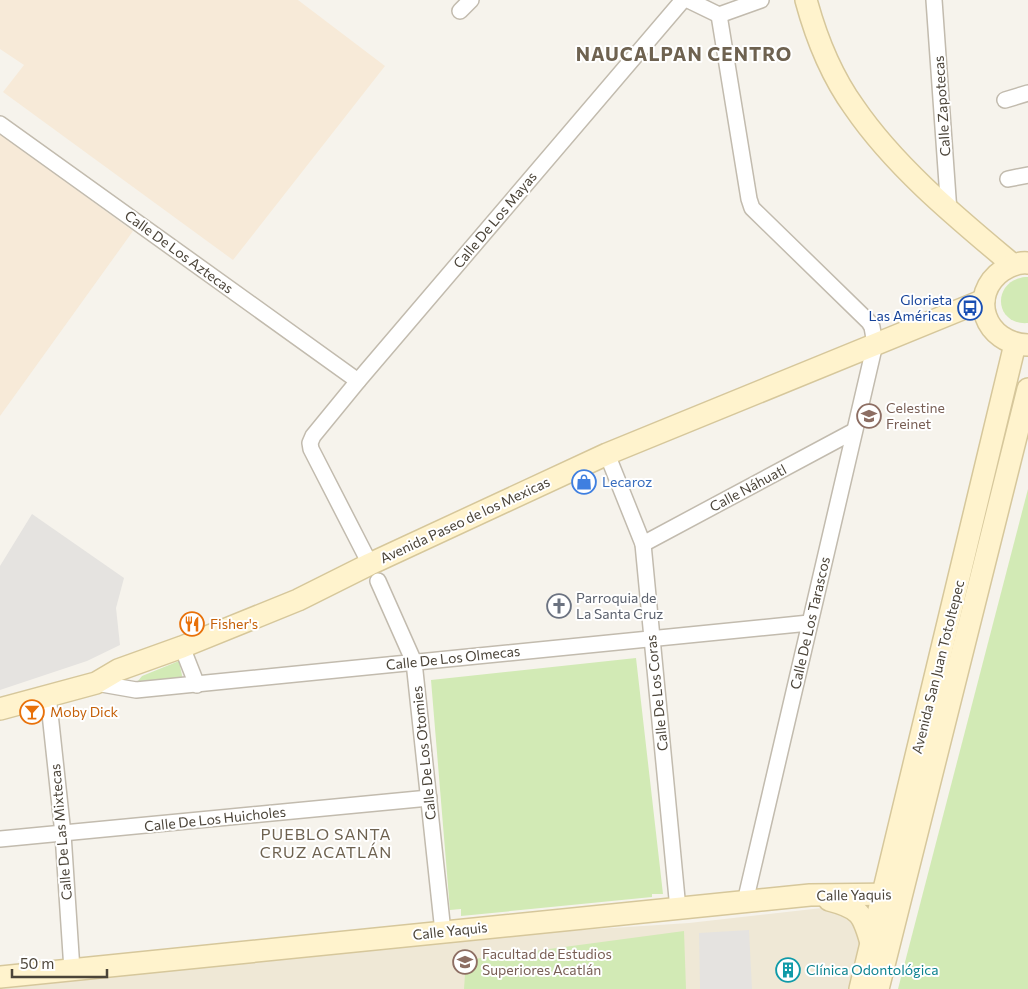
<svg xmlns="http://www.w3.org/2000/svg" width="1028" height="989" font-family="Commissioner,sans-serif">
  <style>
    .commercial { fill: #f7ead8 }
    .education { fill: #efe8d6 }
    .green { fill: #d2eab5 }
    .parking { fill: #e5e3e0 }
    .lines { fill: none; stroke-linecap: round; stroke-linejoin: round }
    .street-casing { stroke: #c2bbae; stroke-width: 18 }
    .secondary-casing { stroke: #d6c79b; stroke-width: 24 }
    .street { stroke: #fff; stroke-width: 15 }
    .secondary { stroke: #fff3cd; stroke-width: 21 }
    .labels { text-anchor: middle; stroke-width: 4; stroke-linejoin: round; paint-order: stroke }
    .street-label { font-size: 14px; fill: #4b4439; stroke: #fff }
    .transit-label { font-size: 14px; fill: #164399; stroke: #fff; text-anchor: end }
    .education-label { font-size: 14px; fill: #785e54; stroke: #fff; text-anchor: start }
    .shop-label { font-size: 14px; fill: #366cbe; stroke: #fff; text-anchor: start }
    .worship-label { font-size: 14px; fill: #5b616d; stroke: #fff; text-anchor: start }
    .food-label { font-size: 14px; fill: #c56008; stroke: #fff; text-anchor: start }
    .culture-label { font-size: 14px; fill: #0d838f; stroke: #fff; text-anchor: start }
    .quarter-label { font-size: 16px; letter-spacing: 1px; fill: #6e6250; stroke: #fff }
    .district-label { font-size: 19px; font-weight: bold; letter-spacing: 1px; fill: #6e6250; stroke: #fff }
  </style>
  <rect width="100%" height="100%" fill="#f6f3ec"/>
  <!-- commercial -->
  <g class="commercial">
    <polygon points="0,0 298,0 385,66 233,260 3,92 24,65 0,49"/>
    <polygon points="0,134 133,231 0,416"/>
  </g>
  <!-- education -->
  <polygon class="education" points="831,907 849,916 862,941 851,989 0,989 441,939 689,923"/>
  <!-- green -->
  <g class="green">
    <path d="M 1025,277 L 1028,277 L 1028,323 C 994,326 991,281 1025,277 Z"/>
    <polygon points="1028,489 1028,989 898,989"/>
    <polygon points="636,658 663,894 652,894 652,897 461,916 461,909 450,910 431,680"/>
    <polygon points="179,661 183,680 171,684 138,681 142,676"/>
    <polygon points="684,931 686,989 464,989 466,960"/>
  </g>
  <!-- parking -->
  <g class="parking">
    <polygon points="32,514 124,578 116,608 120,645 87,661 0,690 0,566"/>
    <polygon points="749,930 752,989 700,989 699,933"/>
  </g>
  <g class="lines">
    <!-- street casing -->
    <g class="street-casing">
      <g id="street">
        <polyline points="688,0 719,15 761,0"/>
        <polyline points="934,0 949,212"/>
        <polyline points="460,11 471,0"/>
        <polyline points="719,15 749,199 752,208 869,322 872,327 875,344 745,902"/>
        <polyline points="1005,100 1028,93"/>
        <polyline points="0,124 358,381"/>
        <polyline points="1008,179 1028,175"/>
        <polyline points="607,454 643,544 678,909"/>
        <polyline points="643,544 854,431"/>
        <polyline points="370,564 311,449 310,443 313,436 358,381 683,0"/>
        <polyline points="378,581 414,662 443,932"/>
        <polyline points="182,647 197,685"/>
        <polyline points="96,683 136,690 809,623"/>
        <polyline points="48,695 63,834 72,970"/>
        <polyline points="0,839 429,798"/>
      </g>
    </g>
    <!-- secondary casing -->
    <g class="secondary-casing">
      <g id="secondary">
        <path d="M 806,0 C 816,37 831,75 854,107 C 895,167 956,217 1012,264"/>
        <path d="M 1028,263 C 1018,262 1011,265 1003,270 C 967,295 985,344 1028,345"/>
        <polyline points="0,709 96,683 118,670 182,647 298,600 370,564 607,454 984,300"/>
        <path d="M 829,900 C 860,908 863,914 871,943"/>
        <polyline points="0,977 810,895 901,894"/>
        <polyline points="860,989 1015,344"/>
        <polyline points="878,989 1028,389"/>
      </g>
    </g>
    <!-- street -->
    <use href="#street" class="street"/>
    <!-- secondary -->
    <use href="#secondary" class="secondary"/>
  </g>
  <!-- icons -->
  <defs>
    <g id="bus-ring" transform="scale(1.25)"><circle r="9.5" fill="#fff" stroke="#1a4fb4" stroke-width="1.5"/><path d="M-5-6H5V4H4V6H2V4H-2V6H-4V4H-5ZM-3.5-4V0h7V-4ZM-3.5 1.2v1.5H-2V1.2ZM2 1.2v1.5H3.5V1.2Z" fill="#1a4fb4"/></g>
    <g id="school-ring" transform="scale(1.25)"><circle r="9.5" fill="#fff" stroke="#8d6e63" stroke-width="1.5"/><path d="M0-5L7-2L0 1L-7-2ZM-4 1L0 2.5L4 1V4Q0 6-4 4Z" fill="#8d6e63"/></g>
    <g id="shop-ring" transform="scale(1.25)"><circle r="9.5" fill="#fff" stroke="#3f7fe0" stroke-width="1.5"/><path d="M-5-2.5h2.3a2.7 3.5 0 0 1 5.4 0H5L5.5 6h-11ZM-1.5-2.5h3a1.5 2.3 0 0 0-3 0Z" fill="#3f7fe0"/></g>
    <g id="church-ring" transform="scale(1.25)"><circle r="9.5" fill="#fff" stroke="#6b7280" stroke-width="1.5"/><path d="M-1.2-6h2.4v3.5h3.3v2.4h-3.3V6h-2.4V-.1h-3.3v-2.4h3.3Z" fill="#6b7280"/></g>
    <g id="restaurant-ring" transform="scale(1.25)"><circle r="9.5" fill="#fff" stroke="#e8710a" stroke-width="1.5"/><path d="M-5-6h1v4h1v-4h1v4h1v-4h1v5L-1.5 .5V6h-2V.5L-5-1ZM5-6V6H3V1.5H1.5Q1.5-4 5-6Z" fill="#e8710a"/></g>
    <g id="bar-ring" transform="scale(1.25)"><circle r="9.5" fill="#fff" stroke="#e8710a" stroke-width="1.5"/><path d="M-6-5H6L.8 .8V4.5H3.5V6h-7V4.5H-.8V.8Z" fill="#e8710a"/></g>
    <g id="university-ring" transform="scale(1.25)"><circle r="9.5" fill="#fff" stroke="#8d6e63" stroke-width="1.5"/><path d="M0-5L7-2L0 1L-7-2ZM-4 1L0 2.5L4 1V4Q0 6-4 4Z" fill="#8d6e63"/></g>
    <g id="building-ring" transform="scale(1.25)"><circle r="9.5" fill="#fff" stroke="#0f9aa8" stroke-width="1.5"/><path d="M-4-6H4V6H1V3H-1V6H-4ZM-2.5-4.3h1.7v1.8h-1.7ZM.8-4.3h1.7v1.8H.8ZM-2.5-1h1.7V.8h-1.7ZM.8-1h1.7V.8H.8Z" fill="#0f9aa8"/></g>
  </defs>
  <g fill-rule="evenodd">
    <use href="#bus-ring" x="970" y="308"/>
    <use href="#school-ring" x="869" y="416"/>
    <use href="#shop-ring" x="584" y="482"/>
    <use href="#church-ring" x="559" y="606"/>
    <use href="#restaurant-ring" x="192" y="624"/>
    <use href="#bar-ring" x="32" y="712"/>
    <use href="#university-ring" x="465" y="962"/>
    <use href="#building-ring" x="788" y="970"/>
  </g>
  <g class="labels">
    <!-- street labels -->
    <g class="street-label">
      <text transform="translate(942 106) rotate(-94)" y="5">Calle Zapotecas</text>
      <text transform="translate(495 220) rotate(-50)" y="5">Calle De Los Mayas</text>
      <text transform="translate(179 252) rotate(36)" y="5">Calle De Los Aztecas</text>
      <text transform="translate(748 488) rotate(-28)" y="5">Calle Náhuatl</text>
      <text transform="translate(465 520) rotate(-25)" y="5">Avenida Paseo de los Mexicas</text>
      <text transform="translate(810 623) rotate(-77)" y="5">Calle De Los Tarascos</text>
      <text transform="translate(453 658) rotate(-6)" y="5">Calle De Los Olmecas</text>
      <text transform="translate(938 667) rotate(-76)" y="5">Avenida San Juan Totoltepec</text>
      <text transform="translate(657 693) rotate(-96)" y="5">Calle De Los Coras</text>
      <text transform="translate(424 753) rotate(-96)" y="5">Calle De Los Otomies</text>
      <text transform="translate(215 819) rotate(-6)" y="5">Calle De Los Huicholes</text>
      <text transform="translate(61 832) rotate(-95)" y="5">Calle De Las Mixtecas</text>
      <text transform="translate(854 895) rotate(-1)" y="5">Calle Yaquis</text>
      <text transform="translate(450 931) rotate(-6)" y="5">Calle Yaquis</text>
    </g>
    <!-- transit labels -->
    <g class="transit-label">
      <text x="952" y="305">Glorieta<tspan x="952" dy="16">Las Américas</tspan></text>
    </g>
    <!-- education labels -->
    <g class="education-label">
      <text x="886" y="413">Celestine<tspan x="886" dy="16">Freinet</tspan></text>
      <text x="482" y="959">Facultad de Estudios<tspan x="482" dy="16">Superiores Acatlán</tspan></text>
    </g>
    <!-- shop labels -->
    <g class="shop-label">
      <text x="602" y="487">Lecaroz</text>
    </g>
    <!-- worship labels -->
    <g class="worship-label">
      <text x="576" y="603">Parroquia de<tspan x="576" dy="16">La Santa Cruz</tspan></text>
    </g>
    <!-- food labels -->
    <g class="food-label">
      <text x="210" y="629">Fisher's</text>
      <text x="50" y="717">Moby Dick</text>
    </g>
    <!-- culture labels -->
    <g class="culture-label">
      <text x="806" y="975">Clínica Odontológica</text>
    </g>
    <!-- quarter labels -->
    <g class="quarter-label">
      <text x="326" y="840">PUEBLO SANTA<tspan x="326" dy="18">CRUZ ACATLÁN</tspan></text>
    </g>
    <!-- district labels -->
    <g class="district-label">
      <text x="684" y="61">NAUCALPAN CENTRO</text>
    </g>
  </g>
  <!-- scale -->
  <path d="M12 969v8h95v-8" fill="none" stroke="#4b4439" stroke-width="2.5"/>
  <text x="20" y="969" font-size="15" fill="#4b4439" stroke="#ffffff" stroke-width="4" paint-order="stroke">50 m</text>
</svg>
